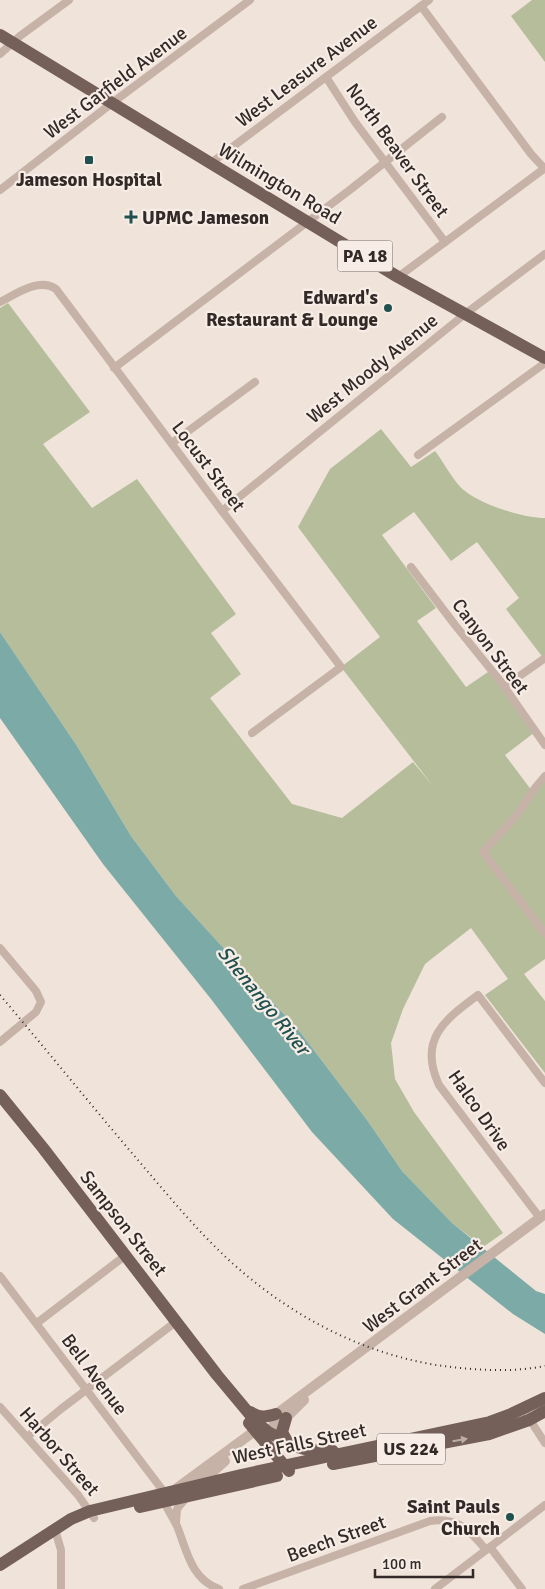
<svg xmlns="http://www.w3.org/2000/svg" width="545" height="1589" font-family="Signika,sans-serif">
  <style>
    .green { fill: #b5bd9b }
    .water { fill: #7baaa7 }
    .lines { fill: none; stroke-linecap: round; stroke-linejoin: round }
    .minor { stroke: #c6b2a7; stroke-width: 8 }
    .tertiary { stroke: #c6b2a7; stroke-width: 10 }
    .primary { stroke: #745f59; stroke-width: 12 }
    .rail { stroke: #332a27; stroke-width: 2; stroke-dasharray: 1 4; stroke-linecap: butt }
    .oneway { fill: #bcada7 }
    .poi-dot { fill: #20514f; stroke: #f7ede6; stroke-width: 2 }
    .labels { text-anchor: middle; stroke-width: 4.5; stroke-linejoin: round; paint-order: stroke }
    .shield { fill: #f7ede6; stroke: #6e6460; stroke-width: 1 }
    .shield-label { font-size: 18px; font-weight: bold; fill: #332a27 }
    .street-label { font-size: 19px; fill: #332a27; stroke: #f7ede6 }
    .poi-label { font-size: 19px; font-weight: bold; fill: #332a27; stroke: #f7ede6; text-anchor: end }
    .water-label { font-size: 20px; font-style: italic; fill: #20514f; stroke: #f7ede6 }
  </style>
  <rect width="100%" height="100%" fill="#efe3da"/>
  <!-- green -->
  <g class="green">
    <polygon points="532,0 545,0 545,62 511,16"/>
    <path d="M 8,303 L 90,412 L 43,444 L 92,508 L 137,479 L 236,614 L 211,633 L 241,674 L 210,698 L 292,804 L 342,818 L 413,762 L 433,786 L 341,667 L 380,637 L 298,527 L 330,469 L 381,429 L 411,467 L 435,451 C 443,461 455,484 465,491 C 482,505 524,518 545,518 L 545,658 L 544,659 L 506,609 L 519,598 L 477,542 L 451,561 L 414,512 L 382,535 L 436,608 L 417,621 L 466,687 L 491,670 L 535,732 L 505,755 L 532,791 L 545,776 L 545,959 L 524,974 L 545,1001 L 545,1073 L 485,995 L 508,979 L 471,928 L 425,964 L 403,1009 L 391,1043 L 395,1079 L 414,1112 L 503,1233 L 483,1247 L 452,1223 L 402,1171 L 367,1120 L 300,1032 L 176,896 L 131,836 L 77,746 L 0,632 L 0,308 Z"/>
  </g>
  <!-- water -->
  <polygon class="water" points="0,632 77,746 131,836 176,896 300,1032 367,1120 402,1171 452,1223 536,1291 545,1294 545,1334 513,1314 393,1219 312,1132 211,999 103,864 0,718"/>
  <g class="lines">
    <!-- minor -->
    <g class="minor">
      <polyline points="421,6 531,154 545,169"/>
      <polyline points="0,54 20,36 69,0"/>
      <polyline points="326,77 355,122 445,242"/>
      <polyline points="211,163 429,0"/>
      <polyline points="0,190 112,103 250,0"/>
      <polyline points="398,277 545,168"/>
      <path d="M 0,302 C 16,294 39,277 56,289 L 222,511 L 341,667 L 252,733"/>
      <polyline points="114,368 351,189 442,117"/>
      <polyline points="172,443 255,382"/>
      <polyline points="418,455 545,363"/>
      <polyline points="222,511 465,314 545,254"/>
      <polyline points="411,567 455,625 501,682 545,745"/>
      <polyline points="504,687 545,658"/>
      <polyline points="545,776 535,788 517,815 483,852 545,934"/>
      <polyline points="0,948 36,991 41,1002 36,1012 0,1042"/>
      <path d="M 540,1218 L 439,1085 C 418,1040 444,1020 478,995 L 545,1083"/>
      <polyline points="0,1276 164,1492"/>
      <polyline points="37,1323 126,1255"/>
      <polyline points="0,1407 78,1495 94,1518"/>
      <polyline points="523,1409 545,1443"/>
      <polyline points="27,1437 61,1409 177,1321"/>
      <path d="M 164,1502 C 168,1510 173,1518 177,1526 C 187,1551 191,1579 219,1589"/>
      <polyline points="176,1523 177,1509 186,1498"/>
      <polyline points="56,1533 61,1550 61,1589"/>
      <polyline points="490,1547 522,1589"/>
      <path d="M 243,1589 L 430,1521 C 458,1517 470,1530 486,1550"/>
      <polyline points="435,1589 545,1505"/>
    </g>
    <!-- tertiary -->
    <g class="tertiary">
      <polyline points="271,1418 545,1214"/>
      <polyline points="261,1435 286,1418 304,1400"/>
      <polyline points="199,1484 225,1461"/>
      <polyline points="177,1488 260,1427"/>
    </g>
    <!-- primary -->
    <g class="primary">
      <polyline points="0,35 398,277 545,358"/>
      <polyline points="0,1095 43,1148 217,1375 257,1423 268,1432 294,1446 308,1450 333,1451"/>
      <path d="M 250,1412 C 260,1418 266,1417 276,1414"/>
      <polyline points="286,1418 282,1432 288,1443"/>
      <polyline points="249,1423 289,1471"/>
      <polyline points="333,1464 489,1434 529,1420 545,1411"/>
      <polyline points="140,1507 277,1476"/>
      <polyline points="0,1565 71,1519 90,1511 241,1475 490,1422 509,1415 545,1398"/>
    </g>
    <!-- rail -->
    <path class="rail" d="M 0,995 C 44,1047 87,1100 131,1152 C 163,1189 194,1228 230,1261 C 288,1314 358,1352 436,1365 C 472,1370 509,1373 545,1366"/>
  </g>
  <!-- one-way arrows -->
  <defs><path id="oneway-solid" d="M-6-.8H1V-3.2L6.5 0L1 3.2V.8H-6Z" transform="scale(1.25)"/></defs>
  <use class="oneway" href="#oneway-solid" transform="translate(460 1440) rotate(-10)"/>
  <!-- markers -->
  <g class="poi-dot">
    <rect x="84" y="155" width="10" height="10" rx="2.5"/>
    <path d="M128.5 209.5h5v5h5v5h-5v5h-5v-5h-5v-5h5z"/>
    <circle cx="388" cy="308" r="5"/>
    <circle cx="510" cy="1517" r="5"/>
  </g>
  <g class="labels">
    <!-- shield labels -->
    <g class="shield">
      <rect x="337.5" y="240.5" width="55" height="31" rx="4"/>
      <rect x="377" y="1433.5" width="68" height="31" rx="4"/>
    </g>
    <g class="shield-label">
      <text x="365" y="262">PA 18</text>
      <text x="411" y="1455">US 224</text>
    </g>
    <!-- street labels -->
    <g class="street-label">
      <text transform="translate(306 71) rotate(-37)" y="7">West Leasure Avenue</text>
      <text transform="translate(115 82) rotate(-37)" y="7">West Garfield Avenue</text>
      <text transform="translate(398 150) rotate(54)" y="7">North Beaver Street</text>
      <text transform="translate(280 183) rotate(31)" y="7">Wilmington Road</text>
      <text transform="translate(372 368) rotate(-39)" y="7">West Moody Avenue</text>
      <text transform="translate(209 466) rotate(53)" y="7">Locust Street</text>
      <text transform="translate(491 646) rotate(53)" y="7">Canyon Street</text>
      <text transform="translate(480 1110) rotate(55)" y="7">Halco Drive</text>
      <text transform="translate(124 1223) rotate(52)" y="7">Sampson Street</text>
      <text transform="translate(422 1285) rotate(-37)" y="7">West Grant Street</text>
      <text transform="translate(95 1374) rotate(53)" y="7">Bell Avenue</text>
      <text transform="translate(299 1443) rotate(-12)" y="7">West Falls Street</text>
      <text transform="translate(60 1451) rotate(49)" y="7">Harbor Street</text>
      <text transform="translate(336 1538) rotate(-20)" y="7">Beech Street</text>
    </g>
    <!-- poi labels -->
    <g class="poi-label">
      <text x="89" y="186" text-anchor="middle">Jameson Hospital</text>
      <text x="142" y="224" text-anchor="start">UPMC Jameson</text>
      <text x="378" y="304">Edward's<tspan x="378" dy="22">Restaurant &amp; Lounge</tspan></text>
      <text x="500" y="1513">Saint Pauls<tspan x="500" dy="22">Church</tspan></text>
    </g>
    <!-- water labels -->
    <g class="water-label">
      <text transform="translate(264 1000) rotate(51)" y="7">Shenango River</text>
    </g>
  </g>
  <!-- scale -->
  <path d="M375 1569v8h98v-8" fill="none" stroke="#332a27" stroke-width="2.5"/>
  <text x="382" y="1569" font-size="15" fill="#332a27" stroke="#f7ede6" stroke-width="4" paint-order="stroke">100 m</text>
</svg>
